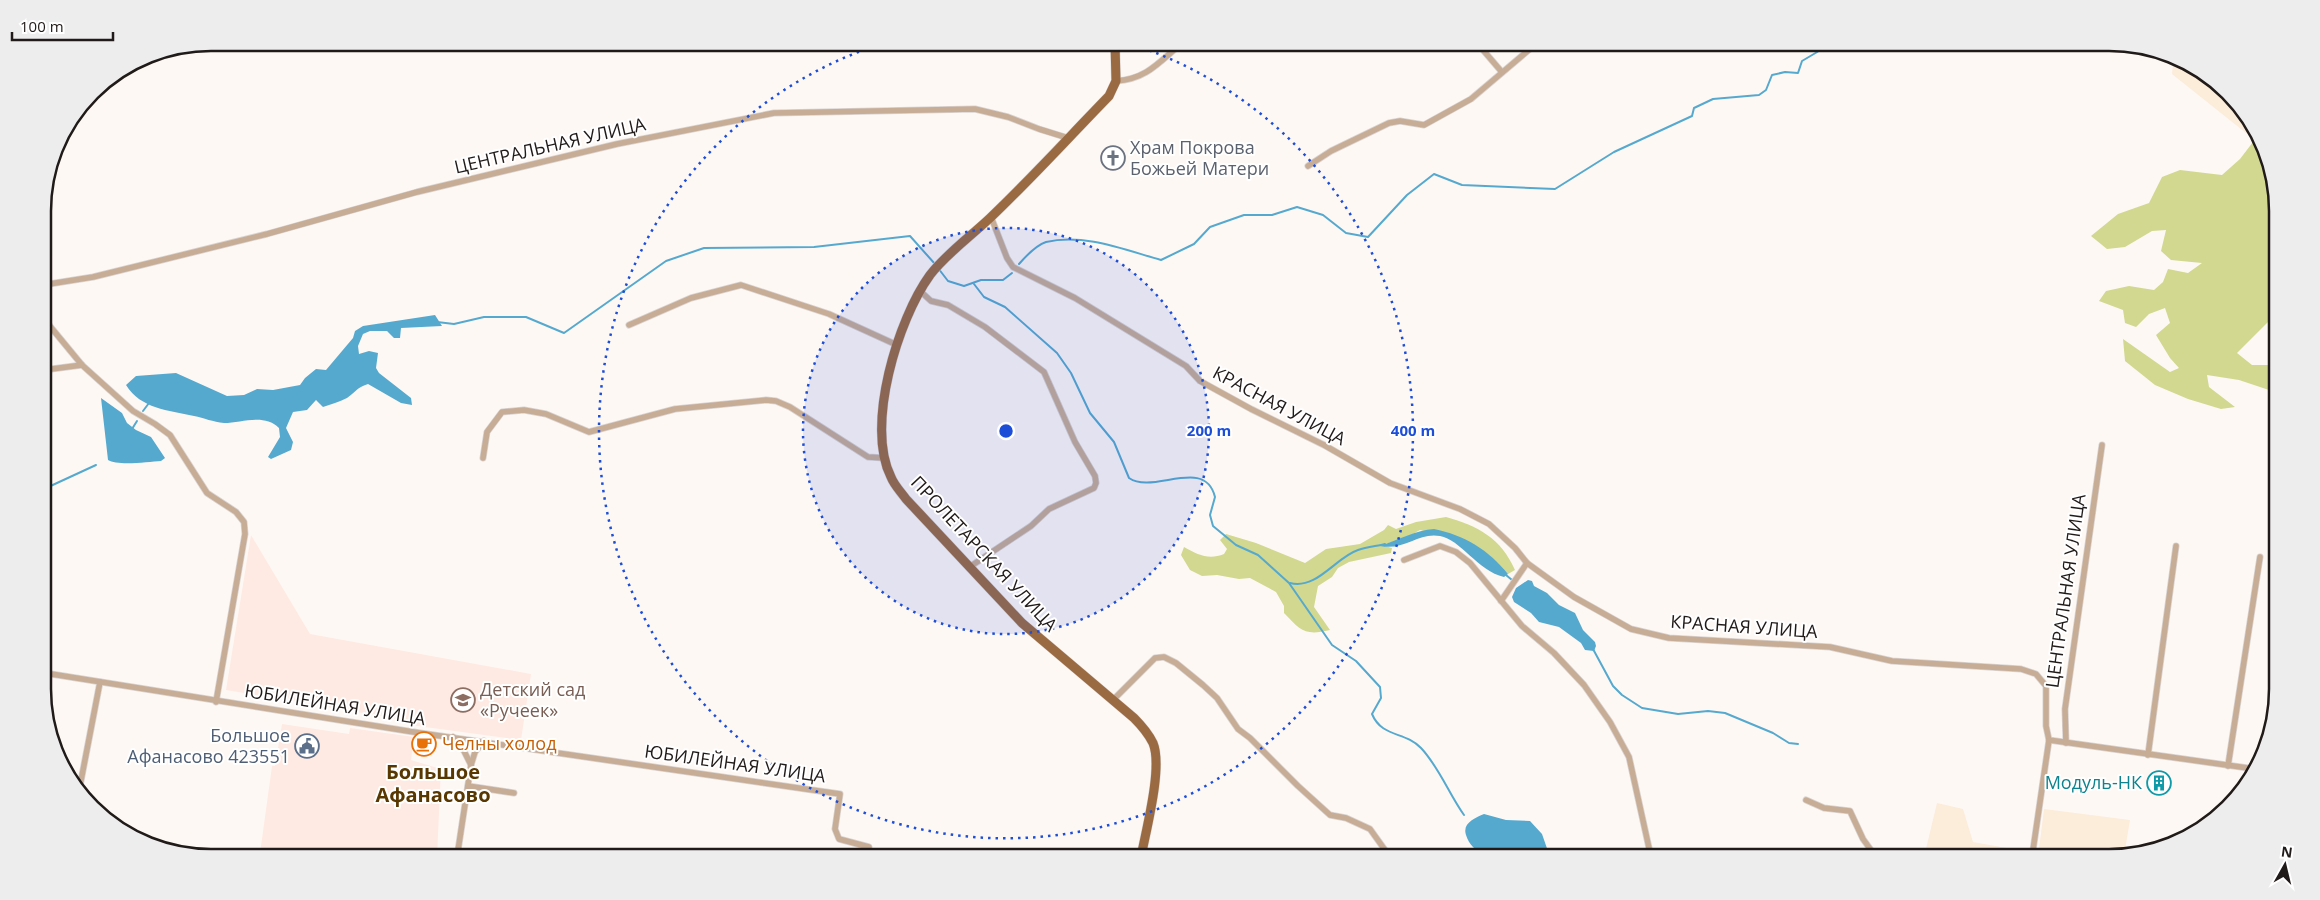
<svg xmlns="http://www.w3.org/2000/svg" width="2320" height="900" font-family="'Open Sans',sans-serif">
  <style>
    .built { fill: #feeae2 }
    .industrial { fill: #fcecda }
    .green { fill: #d2d88f }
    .water { fill: #56a9ce }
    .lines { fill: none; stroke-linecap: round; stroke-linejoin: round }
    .stream { stroke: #56a9ce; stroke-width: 2 }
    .street-casing { stroke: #dad4d2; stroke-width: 7 }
    .primary-casing { stroke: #dad4d2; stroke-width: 10 }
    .street { stroke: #c7ac96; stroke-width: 5.5 }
    .primary { stroke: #9a6a42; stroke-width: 9 }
    .ring { fill: none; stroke: #1d4ed8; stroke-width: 2.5; stroke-dasharray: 2.5 5 }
    .labels { text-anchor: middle; stroke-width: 4; stroke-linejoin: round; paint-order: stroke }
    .street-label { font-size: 18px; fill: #201a18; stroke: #fff }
    .worship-label { font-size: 18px; fill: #5b616d; stroke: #fff; text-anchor: start }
    .education-label { font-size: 18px; fill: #785e54; stroke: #fff; text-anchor: start }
    .service-label { font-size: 18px; fill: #4e5e75; stroke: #fff; text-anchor: end }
    .food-label { font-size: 18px; fill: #c56008; stroke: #fff; text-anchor: start }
    .culture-label { font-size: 18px; fill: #0d838f; stroke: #fff; text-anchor: end }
    .quarter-label { font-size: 20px; font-weight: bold; fill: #583800; stroke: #fff }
    .rim { fill: none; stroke: #201a18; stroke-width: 2.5 }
    .centre { fill: #1d4ed8; stroke: #fff; stroke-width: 2.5 }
    .ring-label { font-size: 15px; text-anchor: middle; font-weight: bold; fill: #1d4ed8; stroke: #fff; stroke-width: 4; stroke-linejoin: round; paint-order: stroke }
  </style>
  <rect width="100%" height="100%" fill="#fef8f5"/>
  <!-- built -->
  <g class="built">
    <polygon points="251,535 310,634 531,674 521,740 410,725 410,721 226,690"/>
    <polygon points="282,724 349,734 350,728 414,737 411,760 441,769 437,857 256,857 260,853 272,766 275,766"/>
  </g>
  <!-- industrial -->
  <g class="industrial">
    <polygon points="2177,61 2236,100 2257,134 2246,133 2172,74 2173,64"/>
    <polygon points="1937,803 1963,809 1973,842 2018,850 2016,857 1924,857"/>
    <polygon points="2044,809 2130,820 2124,856 2038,857"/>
  </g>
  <!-- green -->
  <g class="green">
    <polygon points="2253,142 2267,154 2276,189 2276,314 2237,353 2252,365 2271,365 2277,368 2277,388 2269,390 2239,380 2207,375 2209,387 2235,407 2221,409 2188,399 2155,385 2125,361 2123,339 2170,372 2179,368 2170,358 2156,335 2170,323 2165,308 2149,314 2136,327 2125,323 2123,310 2099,301 2106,291 2129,286 2154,290 2163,282 2168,269 2188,273 2202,263 2171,260 2161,251 2166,230 2152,231 2125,247 2107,249 2091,236 2118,214 2149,203 2162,177 2180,170 2222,175 2240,159"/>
    <path d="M 1446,517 C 1478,526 1501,538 1515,570 L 1508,574 C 1482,542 1458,540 1420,530 L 1404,539 L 1381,545 L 1392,548 L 1391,553 L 1349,562 L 1338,568 L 1332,577 L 1318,586 L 1314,607 L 1330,630 C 1305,636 1301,631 1284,613 L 1284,606 L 1276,592 L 1250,578 L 1239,579 L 1217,575 L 1202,576 L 1190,570 L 1181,555 L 1184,547 C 1198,555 1209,560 1224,554 L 1227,549 L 1220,540 L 1226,534 L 1256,543 L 1305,563 L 1326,549 L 1360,544 L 1384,530 L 1388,525 L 1396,529 L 1416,522 Z"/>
  </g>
  <!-- water -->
  <g class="water">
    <path d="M 435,315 L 442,326 L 401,328 L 400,338 L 394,338 L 387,331 L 370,331 L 363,334 L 358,346 L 359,354 L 369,351 L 378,353 L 376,368 L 379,373 L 411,398 L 412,405 L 401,403 L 368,384 C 356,388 356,392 347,398 C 339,402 331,404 323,407 L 316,400 L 307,410 L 293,412 L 286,428 L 293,442 L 291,450 L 271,459 L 268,457 L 280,437 L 279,428 C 264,413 242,423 224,423 C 213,422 204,418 194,416 C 168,410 141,409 126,385 L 136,376 L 176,373 L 227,396 L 244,395 L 257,389 L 273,390 L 300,385 L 305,378 L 316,369 L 326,370 L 353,338 L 355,331 L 363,326 Z"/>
    <path d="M 101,398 L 122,413 L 127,423 L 136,430 L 151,437 L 165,458 L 161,461 C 148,462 117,466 108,460 Z"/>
    <path d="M 1434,529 C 1464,535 1489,550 1508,574 L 1504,577 C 1478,571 1460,539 1440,536 C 1418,532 1405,551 1380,546 C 1398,540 1416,530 1434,529 Z"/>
    <polygon points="1528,580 1532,581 1534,586 1547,593 1559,605 1575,613 1583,630 1595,642 1596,646 1594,651 1585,650 1581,643 1559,627 1539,622 1531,613 1514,602 1512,597 1516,588"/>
    <path d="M 1484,814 L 1506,820 L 1530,821 L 1542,834 L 1550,857 C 1523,857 1476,867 1466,835 C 1462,823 1475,818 1484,814 Z"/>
  </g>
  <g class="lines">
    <!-- stream -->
    <g class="stream">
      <path d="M 1019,264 C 1026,256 1037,245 1046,242 C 1084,233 1125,250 1161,260 L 1194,244 L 1210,227 L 1244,215 L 1272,215 L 1297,207 L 1323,215 L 1346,233 L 1368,237 L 1407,195 L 1434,174 L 1462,185 L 1555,189 L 1614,152 L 1692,116 L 1694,108 L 1713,99 L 1759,95 L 1766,90 L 1772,75 L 1785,72 L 1798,73 L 1802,61 L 1829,45 L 1839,43"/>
      <polyline points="938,268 948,281 964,286 981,280 1003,280 1012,273"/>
      <path d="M 974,284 L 984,297 L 1005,307 L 1057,353 L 1071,373 L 1090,413 L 1114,442 L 1129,478 C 1153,495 1205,456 1215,497 L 1210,515 L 1213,526 L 1236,545 L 1258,555 L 1289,583 L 1332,645 L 1356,661 L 1380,687 L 1381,698 L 1372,714 C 1382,738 1405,731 1421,748 C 1439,767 1449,794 1464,815"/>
      <polyline points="437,322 454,324 484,317 526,317 564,333 666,261 704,248 814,247 910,236 935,264"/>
      <polyline points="143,411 149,403"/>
      <polyline points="132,429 137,421"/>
      <polyline points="44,489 96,465"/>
      <polyline points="1506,575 1512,580"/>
      <path d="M 1290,583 C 1317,590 1336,557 1358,550 C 1367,547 1377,546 1385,544"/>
      <polyline points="1593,649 1613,686 1622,695 1642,708 1678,714 1708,711 1725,713 1773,733 1789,743 1798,744"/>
    </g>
    <!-- street casing -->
    <g class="street-casing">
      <g id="street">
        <path d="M 237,43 C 248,52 263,45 276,43"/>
        <polyline points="1477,43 1501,71"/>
        <path d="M 1116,81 C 1147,79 1159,62 1182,43"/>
        <polyline points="1308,166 1331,151 1389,123 1400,121 1424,125 1471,99 1537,43"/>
        <polyline points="991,217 1007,258 1013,267 1075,298 1186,366 1200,381 1251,409 1324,445 1390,483 1460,509 1489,524 1515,548 1527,563 1574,597 1631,629 1669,638 1830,647 1892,661 2021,669 2036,674 2046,686 2046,726 2049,740 2255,769"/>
        <polyline points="43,285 93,277 267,234 417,192 617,144 774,113 975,109 1008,117 1039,129 1068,138"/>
        <polyline points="44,285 45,305 49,325"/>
        <polyline points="919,290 931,301 948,305 985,327 1044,372 1075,442 1095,476 1096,483 1094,488 1049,509 1031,526 971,566"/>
        <polyline points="49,325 82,365 133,411 155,424 170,435 207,493 236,512 244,522 245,534 216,702"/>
        <polyline points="629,325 691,298 741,285 829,314 897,345"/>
        <polyline points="44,370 82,365"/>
        <polyline points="483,458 487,432 502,412 524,410 546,414 589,432 675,409 766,400 776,401 790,407 868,457 885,458"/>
        <polyline points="1404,560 1440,546 1456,552 1470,563 1522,626 1554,653 1584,685 1610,722 1629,757 1651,857"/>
        <polyline points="1501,601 1527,563"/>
        <polyline points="45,673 420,733 840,794 835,829 839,839 869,847 868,857"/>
        <polyline points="1113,700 1155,658 1164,657 1176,663 1203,685 1217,698 1238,729 1250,738 1298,786 1330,815 1346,818 1370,829 1390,857"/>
        <polyline points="453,737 464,751 471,765 457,857"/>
        <polyline points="2066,743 2065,709 2102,445"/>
        <polyline points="2148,755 2176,546"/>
        <polyline points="471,765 475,752 484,741"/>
        <polyline points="2228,766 2260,557"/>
        <polyline points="468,786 514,793"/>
        <polyline points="79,791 100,682"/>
        <polyline points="1806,800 1824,808 1850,811 1863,839 1876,857"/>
        <polyline points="2032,857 2049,740"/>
      </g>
    </g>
    <!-- primary casing -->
    <g class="primary-casing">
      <path id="primary" d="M 1115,43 L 1116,81 L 1109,96 C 1070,136 1031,179 990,218 C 971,236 946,254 930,275 C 898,319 865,426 891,477 C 894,485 901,492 906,499 L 1022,623 L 1134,718 C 1142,726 1148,733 1153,743 C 1163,767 1146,830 1141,857"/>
    </g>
    <!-- street -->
    <use href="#street" class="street"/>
    <!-- primary -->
    <use href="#primary" class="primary"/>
  </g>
  <!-- distance rings -->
  <circle cx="1006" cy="431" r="203" fill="#1d4ed8" fill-opacity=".12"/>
  <g class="ring">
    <circle cx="1006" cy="431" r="203"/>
    <path d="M1128 43A407 407 0 1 1 884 43"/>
  </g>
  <!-- icons -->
  <defs>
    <g id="church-ring" transform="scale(1.25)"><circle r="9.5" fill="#fff" stroke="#6b7280" stroke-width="1.5"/><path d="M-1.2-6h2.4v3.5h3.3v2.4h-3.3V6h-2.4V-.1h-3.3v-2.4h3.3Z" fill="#6b7280"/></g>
    <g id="school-ring" transform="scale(1.25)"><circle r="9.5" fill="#fff" stroke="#8d6e63" stroke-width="1.5"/><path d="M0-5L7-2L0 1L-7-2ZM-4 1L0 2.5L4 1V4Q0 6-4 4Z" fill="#8d6e63"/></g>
    <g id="cafe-ring" transform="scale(1.25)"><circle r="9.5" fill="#fff" stroke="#e8710a" stroke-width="1.5"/><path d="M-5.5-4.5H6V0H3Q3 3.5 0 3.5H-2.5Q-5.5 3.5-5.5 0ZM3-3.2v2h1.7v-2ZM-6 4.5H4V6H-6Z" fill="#e8710a"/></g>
    <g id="civic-ring" transform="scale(1.25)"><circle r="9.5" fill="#fff" stroke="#5c6f8a" stroke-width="1.5"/><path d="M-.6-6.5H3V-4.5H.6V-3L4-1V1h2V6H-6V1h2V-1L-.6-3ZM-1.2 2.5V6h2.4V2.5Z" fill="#5c6f8a"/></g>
    <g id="building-ring" transform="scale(1.25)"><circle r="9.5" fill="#fff" stroke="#0f9aa8" stroke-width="1.5"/><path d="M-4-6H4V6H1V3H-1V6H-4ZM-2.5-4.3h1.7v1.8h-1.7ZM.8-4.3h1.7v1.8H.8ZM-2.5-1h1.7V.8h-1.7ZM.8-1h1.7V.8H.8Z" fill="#0f9aa8"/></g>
  </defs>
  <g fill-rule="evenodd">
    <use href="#church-ring" x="1113" y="158"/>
    <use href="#school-ring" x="463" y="700"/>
    <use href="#cafe-ring" x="424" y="744"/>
    <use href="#civic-ring" x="307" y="746"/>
    <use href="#building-ring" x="2159" y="783"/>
  </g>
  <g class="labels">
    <!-- street labels -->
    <g class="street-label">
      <text transform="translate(550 146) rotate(-13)" y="6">ЦЕНТРАЛЬНАЯ УЛИЦА</text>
      <text transform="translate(1279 406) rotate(28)" y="6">КРАСНАЯ УЛИЦА</text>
      <text transform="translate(984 554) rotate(47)" y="6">ПРОЛЕТАРСКАЯ УЛИЦА</text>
      <text transform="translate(2066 591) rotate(-82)" y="6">ЦЕНТРАЛЬНАЯ УЛИЦА</text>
      <text transform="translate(1744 627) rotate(4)" y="6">КРАСНАЯ УЛИЦА</text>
      <text transform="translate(335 705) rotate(9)" y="6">ЮБИЛЕЙНАЯ УЛИЦА</text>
      <text transform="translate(735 764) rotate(8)" y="6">ЮБИЛЕЙНАЯ УЛИЦА</text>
    </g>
    <!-- worship labels -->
    <g class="worship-label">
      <text x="1130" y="154">Храм Покрова<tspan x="1130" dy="21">Божьей Матери</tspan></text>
    </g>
    <!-- education labels -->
    <g class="education-label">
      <text x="480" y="696">Детский сад<tspan x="480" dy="21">«Ручеек»</tspan></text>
    </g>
    <!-- service labels -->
    <g class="service-label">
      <text x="290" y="742">Большое<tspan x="290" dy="21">Афанасово 423551</tspan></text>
    </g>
    <!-- food labels -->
    <g class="food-label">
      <text x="442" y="750">Челны холод</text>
    </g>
    <!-- culture labels -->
    <g class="culture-label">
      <text x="2142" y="789">Модуль-НК</text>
    </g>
    <!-- quarter labels -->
    <g class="quarter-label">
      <text x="433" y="779">Большое<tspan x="433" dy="23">Афанасово</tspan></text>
    </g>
  </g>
  <!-- crop -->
  <path d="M0 0H2320V900H0ZM211 51H2109A160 160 0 0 1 2269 211V689A160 160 0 0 1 2109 849H211A160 160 0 0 1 51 689V211A160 160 0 0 1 211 51Z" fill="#ededed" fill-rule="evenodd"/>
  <path class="rim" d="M211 51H2109A160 160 0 0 1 2269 211V689A160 160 0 0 1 2109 849H211A160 160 0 0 1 51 689V211A160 160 0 0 1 211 51Z"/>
  <circle cx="1006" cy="431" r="8" class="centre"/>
  <g class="ring-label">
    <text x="1209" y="436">200 m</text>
    <text x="1413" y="436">400 m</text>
  </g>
  <!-- north arrow -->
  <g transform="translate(2285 865) rotate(8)" stroke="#ffffff" stroke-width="4" paint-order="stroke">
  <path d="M0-4L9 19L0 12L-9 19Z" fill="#201a18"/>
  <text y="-8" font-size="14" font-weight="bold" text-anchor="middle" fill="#201a18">N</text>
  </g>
  <!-- scale -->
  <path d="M12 32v8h101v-8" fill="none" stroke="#201a18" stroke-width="2.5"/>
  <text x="20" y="32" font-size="15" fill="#201a18" stroke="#ffffff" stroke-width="4" paint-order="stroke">100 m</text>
</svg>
